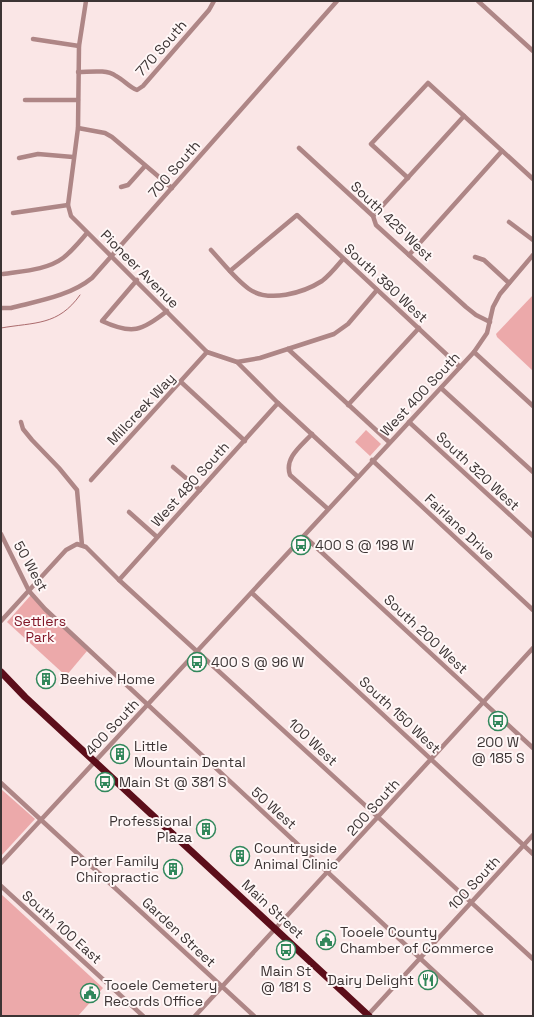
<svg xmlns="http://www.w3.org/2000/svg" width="534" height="1017" font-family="'Space Grotesk',sans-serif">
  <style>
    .green { fill: #eca9aa }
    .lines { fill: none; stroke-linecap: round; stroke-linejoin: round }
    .stream { stroke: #ab6b6d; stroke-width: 1 }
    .minor { stroke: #ae8686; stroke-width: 4.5 }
    .highway { stroke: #5c0e1a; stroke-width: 7 }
    .labels { text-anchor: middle; stroke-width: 4; stroke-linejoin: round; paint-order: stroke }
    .street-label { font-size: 14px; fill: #3c3434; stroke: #fff7f7 }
    .poi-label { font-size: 14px; fill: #3c3434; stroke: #fff7f7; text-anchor: start }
    .park-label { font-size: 14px; fill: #811728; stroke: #fff7f7 }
  </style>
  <rect width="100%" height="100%" fill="#fae6e6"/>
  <!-- green -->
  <g class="green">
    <polygon points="533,295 533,371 497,337 496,334"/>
    <polygon points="366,430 381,444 370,456 355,442"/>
    <polygon points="31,595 87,651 66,676 7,622"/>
    <polygon points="1,789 35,819 1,856"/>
    <polygon points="1,894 103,988 78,1016 1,1016"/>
  </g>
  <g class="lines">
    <!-- stream -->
    <path class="stream" d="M 1,328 C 35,322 58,326 80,295"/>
    <!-- minor -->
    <g class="minor">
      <polyline points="86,1 79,46 78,128 68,205 71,216 207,352 237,362 278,403 358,477"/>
      <polyline points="478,1 533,51"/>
      <polyline points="33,39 79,46"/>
      <path d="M 78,72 C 90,72 106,69 116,76 C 124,80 129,87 137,90 L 143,86 L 209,10 L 214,1"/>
      <polyline points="25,100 78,100"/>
      <polyline points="78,128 105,133 112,137 172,188"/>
      <polyline points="299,148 373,216 376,225 466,307 476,315 490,322"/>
      <polyline points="19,158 38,154 73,157"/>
      <polyline points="408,178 371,144 428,83 533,179"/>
      <polyline points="121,187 128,185 145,166"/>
      <polyline points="13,213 68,205"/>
      <polyline points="373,216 464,116"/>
      <polyline points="509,222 533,240"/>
      <path d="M 211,250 C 223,263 235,279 249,289 C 269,303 303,293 322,281 C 330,275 337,266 343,259"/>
      <polyline points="409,255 502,151"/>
      <polyline points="475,257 484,260 509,283"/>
      <polyline points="230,271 297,215 460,367"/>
      <path d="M 3,274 C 22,271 47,270 63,258 C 72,251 80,241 87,233"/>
      <path d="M 137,280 L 102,321 C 132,335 142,331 167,311"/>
      <path d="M 1,308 L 11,308 C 38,301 70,296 92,278 L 337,1"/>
      <polyline points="288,349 389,442"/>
      <polyline points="474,352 533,406"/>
      <polyline points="237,362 260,358 334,334 348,324 377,290"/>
      <polyline points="181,382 245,441"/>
      <polyline points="441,388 533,472"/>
      <polyline points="348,405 419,328"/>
      <polyline points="21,422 23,429 32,440 59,468 77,490 82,545"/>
      <polyline points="409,422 533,536"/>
      <path d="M 312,434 C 301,446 284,458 290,475 L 328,509"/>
      <polyline points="372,460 533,610"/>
      <polyline points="173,467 200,490"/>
      <polyline points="91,480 207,352"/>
      <polyline points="129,512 157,537"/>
      <polyline points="1,534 29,591 45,609 482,1016"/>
      <polyline points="304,536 533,748"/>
      <polyline points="119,580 278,403"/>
      <polyline points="252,593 533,854"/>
      <polyline points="1,621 66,550 77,544 86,547 119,580 533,959"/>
      <polyline points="1,783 254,1016"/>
      <polyline points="1,863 474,352 487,333 493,307 500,294 533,255"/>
      <polyline points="1,886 143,1016"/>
      <polyline points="195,1016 533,648"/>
      <polyline points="367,1016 533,835"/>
    </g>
    <!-- highway -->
    <polyline class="highway" points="1,672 25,697 369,1016"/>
  </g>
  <!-- icons -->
  <defs>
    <g id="bus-ring" transform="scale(1)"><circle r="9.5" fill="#fff7f7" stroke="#31875b" stroke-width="1.5"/><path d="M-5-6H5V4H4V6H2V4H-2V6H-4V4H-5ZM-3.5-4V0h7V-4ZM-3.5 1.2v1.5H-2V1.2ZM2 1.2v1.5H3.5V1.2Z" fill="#31875b"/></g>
    <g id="building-ring" transform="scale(1)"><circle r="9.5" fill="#fff7f7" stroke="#31875b" stroke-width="1.5"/><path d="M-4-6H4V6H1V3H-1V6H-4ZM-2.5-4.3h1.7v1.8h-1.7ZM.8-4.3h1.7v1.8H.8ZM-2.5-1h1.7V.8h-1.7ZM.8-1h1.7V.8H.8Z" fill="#31875b"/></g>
    <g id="civic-ring" transform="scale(1)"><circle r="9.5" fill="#fff7f7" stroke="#31875b" stroke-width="1.5"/><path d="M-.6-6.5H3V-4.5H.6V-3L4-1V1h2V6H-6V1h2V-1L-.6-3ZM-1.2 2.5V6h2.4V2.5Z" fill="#31875b"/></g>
    <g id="restaurant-ring" transform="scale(1)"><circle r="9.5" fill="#fff7f7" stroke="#31875b" stroke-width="1.5"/><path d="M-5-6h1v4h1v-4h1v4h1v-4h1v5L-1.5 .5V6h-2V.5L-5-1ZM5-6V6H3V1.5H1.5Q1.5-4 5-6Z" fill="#31875b"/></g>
  </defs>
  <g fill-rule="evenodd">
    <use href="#bus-ring" x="301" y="545"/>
    <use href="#bus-ring" x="197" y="662"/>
    <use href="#building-ring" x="46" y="679"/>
    <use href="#bus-ring" x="498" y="721"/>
    <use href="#building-ring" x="120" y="754"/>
    <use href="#bus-ring" x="105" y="782"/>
    <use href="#building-ring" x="206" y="829"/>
    <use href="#building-ring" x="240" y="856"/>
    <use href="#building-ring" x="173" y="869"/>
    <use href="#civic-ring" x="326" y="940"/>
    <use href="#bus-ring" x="286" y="950"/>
    <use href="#restaurant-ring" x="428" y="980"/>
    <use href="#civic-ring" x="90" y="993"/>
  </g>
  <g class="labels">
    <!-- street labels -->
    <g class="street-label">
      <text transform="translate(161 48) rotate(-49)" y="5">770 South</text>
      <text transform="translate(174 169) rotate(-49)" y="5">700 South</text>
      <text transform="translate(392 221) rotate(44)" y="5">South 425 West</text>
      <text transform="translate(140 269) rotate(45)" y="5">Pioneer Avenue</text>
      <text transform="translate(386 283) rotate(43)" y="5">South 380 West</text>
      <text transform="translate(420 394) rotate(-47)" y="5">West 400 South</text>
      <text transform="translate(141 409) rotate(-47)" y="5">Millcreek Way</text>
      <text transform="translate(478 471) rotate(43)" y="5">South 320 West</text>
      <text transform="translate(190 484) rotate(-48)" y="5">West 480 South</text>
      <text transform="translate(460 527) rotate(43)" y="5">Fairlane Drive</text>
      <text transform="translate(31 566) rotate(61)" y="5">50 West</text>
      <text transform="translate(426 634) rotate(43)" y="5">South 200 West</text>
      <text transform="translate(400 715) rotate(43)" y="5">South 150 West</text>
      <text transform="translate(112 727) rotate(-47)" y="5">400 South</text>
      <text transform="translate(313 742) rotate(43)" y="5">100 West</text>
      <text transform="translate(373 807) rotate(-48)" y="5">200 South</text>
      <text transform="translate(274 808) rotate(42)" y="5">50 West</text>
      <text transform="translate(474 883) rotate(-47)" y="5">100 South</text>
      <text transform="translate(273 909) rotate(43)" y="5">Main Street</text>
      <text transform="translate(62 927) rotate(42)" y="5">South 100 East</text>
      <text transform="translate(179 932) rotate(43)" y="5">Garden Street</text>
    </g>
    <!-- poi labels -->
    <g class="poi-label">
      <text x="315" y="550">400 S @ 198 W</text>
      <text x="211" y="667">400 S @ 96 W</text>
      <text x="60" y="684">Beehive Home</text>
      <text x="498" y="747" text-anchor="middle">200 W<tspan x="498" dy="16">@ 185 S</tspan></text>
      <text x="134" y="751">Little<tspan x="134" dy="16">Mountain Dental</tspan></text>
      <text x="119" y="787">Main St @ 381 S</text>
      <text x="192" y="826" text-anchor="end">Professional<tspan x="192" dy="16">Plaza</tspan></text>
      <text x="254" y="853">Countryside<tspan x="254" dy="16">Animal Clinic</tspan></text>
      <text x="159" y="866" text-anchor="end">Porter Family<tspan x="159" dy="16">Chiropractic</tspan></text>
      <text x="340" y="937">Tooele County<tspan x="340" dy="16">Chamber of Commerce</tspan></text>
      <text x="286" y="976" text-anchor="middle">Main St<tspan x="286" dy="16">@ 181 S</tspan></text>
      <text x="414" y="985" text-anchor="end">Dairy Delight</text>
      <text x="104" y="990">Tooele Cemetery<tspan x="104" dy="16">Records Office</tspan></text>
    </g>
    <!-- park labels -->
    <g class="park-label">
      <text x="40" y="626">Settlers<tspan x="40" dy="16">Park</tspan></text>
    </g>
  </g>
  <!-- border -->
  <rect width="534" height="1017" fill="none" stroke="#3c3434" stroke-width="4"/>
</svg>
